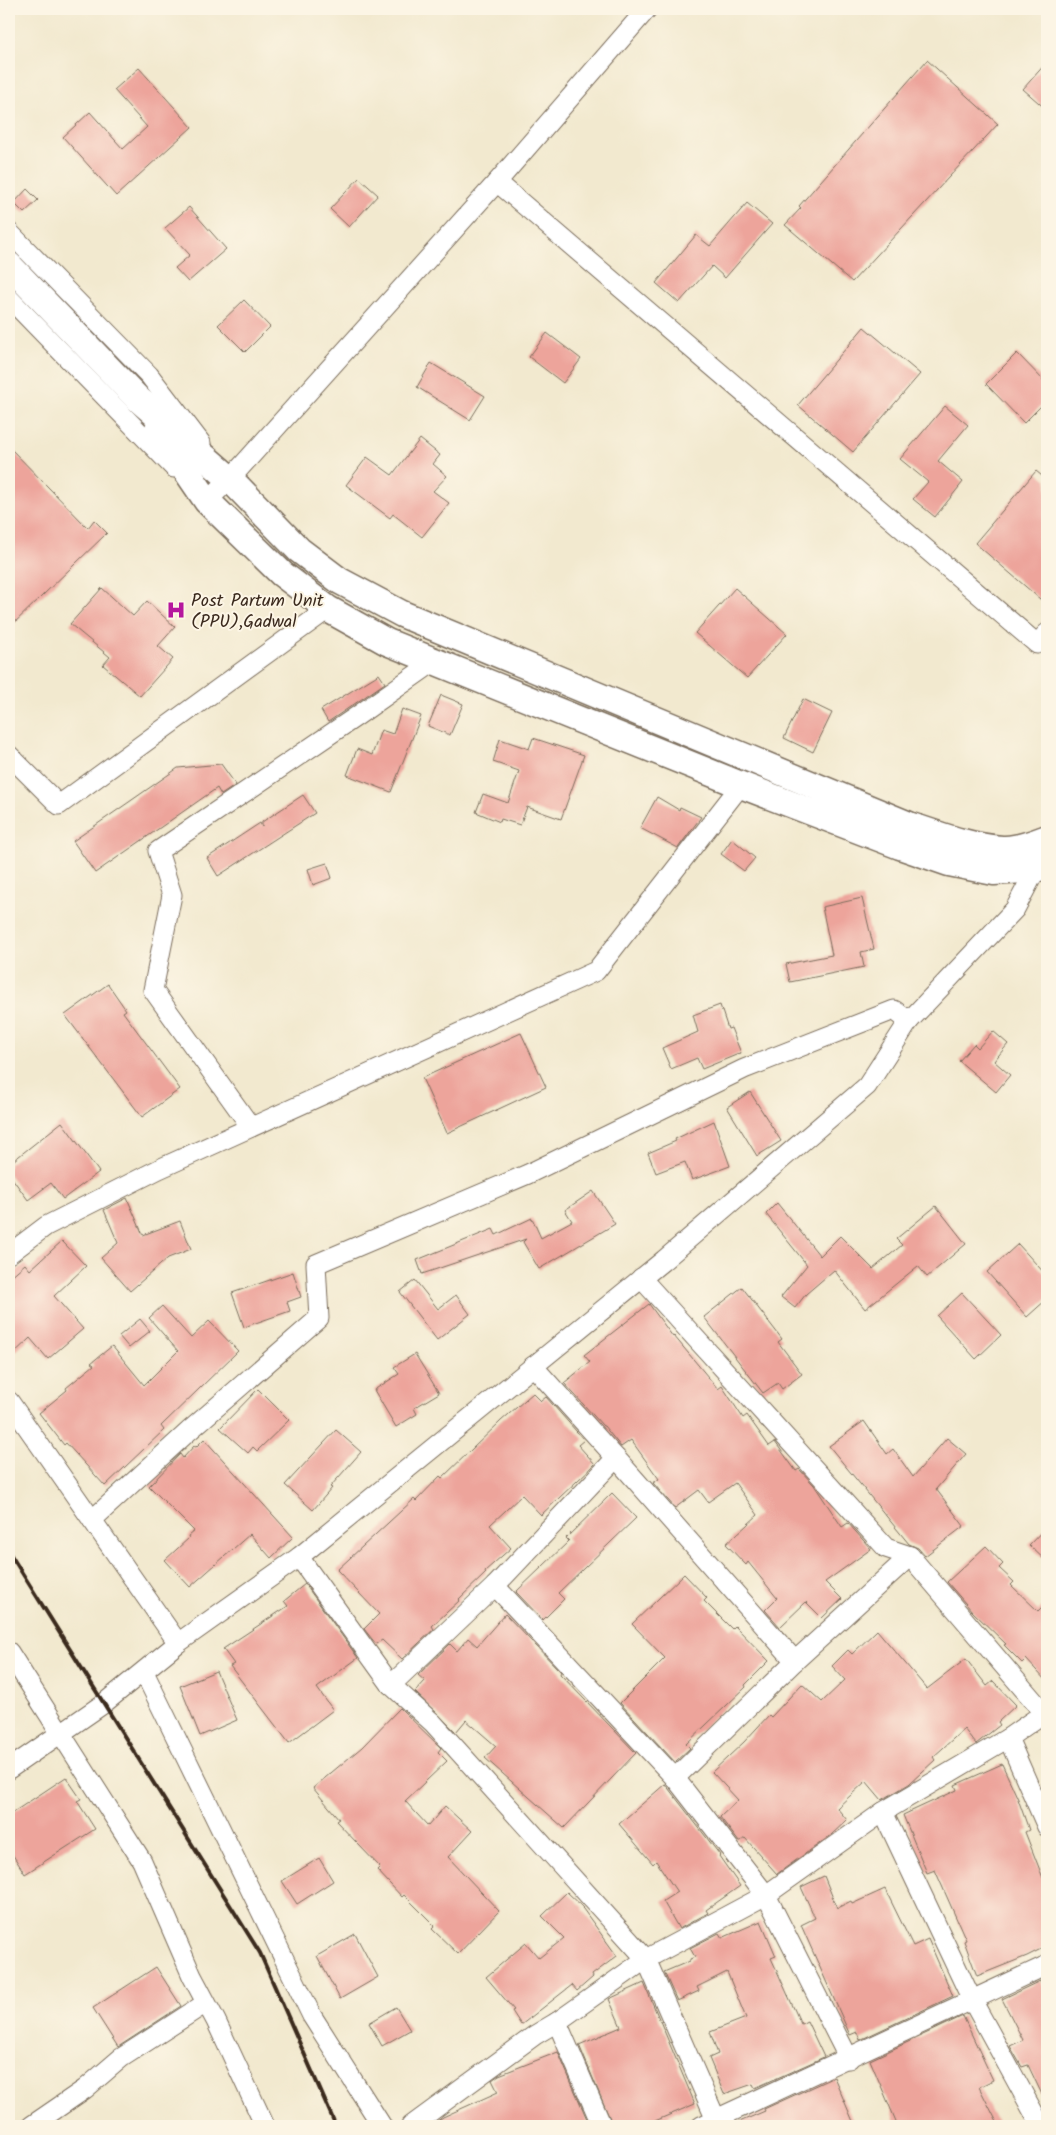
<svg xmlns="http://www.w3.org/2000/svg" width="1056" height="2135" font-family="Kalam,sans-serif">
  <style>
    .building { fill: #eda49b }
    .lines { fill: none; stroke-linecap: round; stroke-linejoin: round }
    .minor-casing { stroke: #7b6d5c; stroke-width: 21 }
    .secondary-casing { stroke: #7b6d5c; stroke-width: 29 }
    .minor { stroke: #fff; stroke-width: 19 }
    .secondary { stroke: #fff; stroke-width: 26 }
    .rail { stroke: #3b2a1e; stroke-width: 4 }
    .labels { text-anchor: middle; stroke-width: 4; stroke-linejoin: round; paint-order: stroke }
    .poi-label { font-size: 18px; fill: #3b2a1e; stroke: #fcf5e5; text-anchor: start }
  </style>
  <rect width="100%" height="100%" fill="#fcf5e5"/>
  <filter id="ink" filterUnits="userSpaceOnUse"><feTurbulence type="fractalNoise" baseFrequency=".02" numOctaves="2"/><feDisplacementMap in="SourceGraphic" scale="10" xChannelSelector="R" yChannelSelector="G"/><feConvolveMatrix kernelMatrix="1 2 1 2 8 2 1 2 1" color-interpolation-filters="sRGB"/></filter>
  <filter id="wash" filterUnits="userSpaceOnUse"><feTurbulence type="fractalNoise" baseFrequency=".0096" numOctaves="4" result="noise"/><feDisplacementMap in="SourceGraphic" scale="20" xChannelSelector="R" yChannelSelector="G"/><feGaussianBlur stdDeviation="1.12" result="paint"/><feColorMatrix in="noise" values="0 0 0 0 0 0 0 0 0 0 0 0 0 0 0 0 0 1.4 0 .05"/><feComposite in="paint" operator="in"/></filter>
  <g filter="url(#wash)">
    <rect width="100%" height="100%" fill="#f2e9cf"/>
    <g id="blocks">
      <!-- building -->
      <g class="building">
        <polygon points="927,60 998,124 852,282 785,225 801,208 799,206"/>
        <polygon points="1047,62 1047,110 1023,89"/>
        <polygon points="139,68 192,127 116,196 63,137 90,112 123,149 147,127 114,90"/>
        <polygon points="359,178 378,195 349,227 330,209"/>
        <polygon points="27,189 38,200 24,213 14,203"/>
        <polygon points="747,203 772,224 725,278 712,266 679,303 656,283 696,235 710,246"/>
        <polygon points="189,207 226,249 188,282 175,268 190,255 165,228"/>
        <polygon points="244,300 270,327 245,352 218,325"/>
        <polygon points="864,327 920,374 853,452 798,405"/>
        <polygon points="547,333 581,359 563,383 529,357"/>
        <polygon points="1017,353 1047,384 1047,400 1024,423 986,384"/>
        <polygon points="431,363 485,396 470,420 417,387"/>
        <polygon points="945,406 968,425 938,461 963,482 935,517 913,499 928,482 900,459"/>
        <polygon points="420,439 440,455 433,464 447,476 433,491 449,503 422,537 393,514 390,518 346,485 367,457 392,475"/>
        <polygon points="9,447 88,528 94,520 107,533 9,628"/>
        <polygon points="1036,471 1047,480 1047,605 975,543"/>
        <polygon points="102,588 133,616 147,601 175,627 158,646 173,659 140,696 103,665 110,657 70,624"/>
        <polygon points="735,588 787,634 747,678 695,633"/>
        <polygon points="379,674 385,683 328,722 321,710"/>
        <polygon points="441,695 463,704 450,735 428,726"/>
        <polygon points="803,699 832,713 813,752 784,738"/>
        <polygon points="402,709 421,716 391,792 347,775 357,749 372,755 381,730 393,734"/>
        <polygon points="533,738 584,755 561,819 527,807 520,825 501,819 500,822 476,812 483,794 508,803 519,771 493,762 500,739 529,749"/>
        <polygon points="221,764 236,785 221,795 217,788 95,873 73,841 178,768"/>
        <polygon points="303,795 315,813 218,876 207,858 260,823 262,827 262,822"/>
        <polygon points="657,797 679,810 680,807 701,817 678,848 640,828"/>
        <polygon points="732,839 755,858 744,871 721,854"/>
        <polygon points="327,863 332,878 313,885 308,869"/>
        <polygon points="862,898 874,949 861,952 864,967 790,982 786,964 832,955 822,907"/>
        <polygon points="108,984 126,1010 123,1012 180,1089 142,1117 65,1015"/>
        <polygon points="720,1005 728,1029 731,1028 741,1053 702,1069 697,1058 671,1069 662,1048 698,1032 693,1015"/>
        <polygon points="993,1031 1008,1044 994,1061 1010,1075 996,1092 959,1061 974,1044 978,1048"/>
        <polygon points="521,1033 546,1087 447,1133 422,1078"/>
        <polygon points="750,1092 781,1141 757,1156 727,1107"/>
        <polygon points="714,1121 730,1166 692,1180 685,1162 656,1173 648,1153 676,1141 675,1139"/>
        <polygon points="62,1122 99,1172 63,1199 51,1183 28,1200 9,1174 9,1164"/>
        <polygon points="593,1191 615,1224 539,1269 523,1242 526,1239 422,1274 417,1260 493,1229 496,1235 532,1218 541,1238 572,1221 565,1210"/>
        <polygon points="127,1198 143,1235 180,1221 191,1249 168,1258 130,1291 101,1258 118,1243 104,1210"/>
        <polygon points="777,1203 820,1256 840,1236 873,1269 902,1245 896,1239 936,1206 966,1244 927,1277 918,1266 865,1309 834,1270 806,1294 795,1308 781,1297 807,1265 766,1214"/>
        <polygon points="62,1241 86,1266 54,1296 83,1329 48,1359 30,1338 9,1358 9,1278 25,1264 30,1270"/>
        <polygon points="1018,1244 1047,1276 1047,1299 1027,1317 987,1272"/>
        <polygon points="293,1272 301,1297 287,1302 290,1311 244,1327 232,1293"/>
        <polygon points="415,1280 438,1309 456,1295 470,1314 437,1340 400,1292"/>
        <polygon points="742,1287 782,1339 778,1342 802,1374 782,1389 778,1383 763,1393 704,1317"/>
        <polygon points="962,1293 1001,1335 976,1359 937,1316"/>
        <polygon points="649,1304 673,1337 674,1336 718,1389 722,1386 743,1418 747,1415 769,1446 775,1442 796,1471 799,1469 814,1485 842,1527 848,1523 871,1549 825,1582 842,1599 822,1618 806,1602 780,1627 765,1610 777,1598 748,1562 746,1565 726,1544 758,1515 735,1483 708,1502 699,1490 675,1508 653,1483 659,1479 631,1440 621,1447 604,1426 603,1426 564,1383 590,1362 584,1355"/>
        <polygon points="162,1306 191,1338 209,1321 238,1351 161,1426 164,1430 105,1486 66,1443 64,1445 39,1413 67,1390 66,1388 94,1365 91,1363 112,1346 144,1385 178,1351 149,1318"/>
        <polygon points="140,1319 150,1331 129,1348 119,1336"/>
        <polygon points="415,1354 439,1393 414,1408 417,1414 396,1427 374,1390 399,1374 394,1367"/>
        <polygon points="258,1389 289,1420 257,1451 253,1447 248,1453 220,1428"/>
        <polygon points="533,1393 541,1401 546,1397 584,1440 578,1445 595,1464 541,1515 522,1495 490,1525 511,1548 485,1571 486,1573 459,1599 460,1600 432,1626 434,1629 402,1659 382,1640 376,1644 364,1629 379,1614 337,1570 414,1499 416,1501 440,1476 442,1478 501,1421"/>
        <polygon points="864,1421 887,1454 893,1449 913,1477 947,1438 966,1454 936,1489 964,1526 925,1556 918,1548 909,1544 829,1446"/>
        <polygon points="336,1430 361,1452 330,1487 332,1488 313,1510 285,1485"/>
        <polygon points="204,1439 293,1537 271,1558 250,1534 190,1587 165,1560 189,1538 188,1536 194,1531 149,1486 180,1454 183,1458 194,1446 196,1447"/>
        <polygon points="612,1493 636,1518 558,1593 564,1599 543,1620 516,1592 569,1541 566,1538"/>
        <polygon points="1047,1526 1047,1562 1029,1545"/>
        <polygon points="986,1546 1003,1564 999,1568 1014,1582 1011,1585 1038,1611 1047,1602 1047,1682 1026,1659 1022,1663 1004,1645 1006,1644 972,1611 947,1582"/>
        <polygon points="684,1574 707,1598 704,1601 732,1629 735,1626 769,1661 745,1685 746,1687 686,1744 690,1748 675,1762 620,1703 665,1658 632,1624"/>
        <polygon points="305,1584 358,1658 317,1688 333,1710 289,1743 230,1666 234,1664 223,1649 288,1606 284,1601"/>
        <polygon points="505,1614 561,1672 560,1674 636,1753 564,1828 485,1758 496,1746 466,1720 456,1732 415,1692 425,1681 418,1675 450,1644 457,1651 468,1638 477,1646"/>
        <polygon points="877,1630 927,1689 966,1659 987,1686 993,1681 1016,1705 998,1722 1000,1725 976,1744 964,1729 933,1757 935,1760 909,1784 882,1800 866,1781 837,1808 847,1820 830,1836 777,1874 745,1838 739,1842 720,1817 738,1800 712,1772 744,1742 769,1715 771,1717 802,1684 822,1702 845,1680 832,1666 848,1650 852,1654"/>
        <polygon points="216,1671 237,1720 200,1736 180,1686"/>
        <polygon points="400,1708 441,1748 438,1752 447,1761 405,1801 428,1826 445,1806 472,1831 448,1857 499,1911 458,1954 432,1929 435,1926 404,1895 402,1897 377,1870 380,1867 336,1821 339,1819 313,1788 362,1747"/>
        <polygon points="1002,1764 1018,1799 1029,1830 1025,1832 1043,1878 1047,1876 1047,1946 1027,1956 977,1976 964,1941 966,1940 935,1870 927,1873 903,1815 957,1790 955,1785"/>
        <polygon points="66,1777 81,1799 77,1801 95,1829 25,1874 9,1849 9,1815"/>
        <polygon points="665,1784 720,1855 719,1856 740,1886 706,1910 708,1913 679,1929 663,1901 677,1892 656,1861 653,1864 619,1824"/>
        <polygon points="319,1858 333,1881 297,1904 282,1881"/>
        <polygon points="824,1876 837,1908 851,1901 852,1904 885,1889 913,1946 928,1939 953,1996 860,2040 857,2032 850,2035 801,1925 815,1918 801,1887"/>
        <polygon points="567,1892 584,1908 583,1909 617,1956 592,1975 593,1977 577,1991 572,1985 521,2025 512,2011 514,2010 486,1977 526,1943 539,1958 564,1938 542,1916"/>
        <polygon points="761,1921 776,1956 771,1958 801,2024 807,2021 824,2057 755,2088 753,2084 724,2094 709,2058 718,2054 710,2032 746,2018 727,1972 697,1987 699,1991 677,2001 664,1972 690,1961 690,1959 695,1957 690,1948 719,1933 722,1938"/>
        <polygon points="355,1934 378,1977 340,1999 317,1956"/>
        <polygon points="156,1967 181,2006 118,2047 93,2008"/>
        <polygon points="1040,1981 1043,1987 1047,1985 1047,2105 1028,2065 1022,2067 1010,2046 1023,2040 1002,1999"/>
        <polygon points="644,1983 695,2104 655,2121 657,2126 613,2126 579,2045 621,2027 609,1999"/>
        <polygon points="396,2007 410,2030 382,2046 369,2023"/>
        <polygon points="963,2016 993,2080 979,2087 999,2126 898,2126 870,2060"/>
        <polygon points="558,2052 590,2126 430,2126 443,2117 498,2092 492,2080 499,2075"/>
        <polygon points="834,2077 855,2126 730,2126 765,2111 764,2109"/>
      </g>
    </g>
  </g>
  <g filter="url(#ink)">
    <use href="#blocks" fill-opacity="0" stroke="#7b6d5c" stroke-width="1"/>
    <g class="lines">
      <!-- minor casing -->
      <g class="minor-casing">
        <g id="minor">
          <polyline points="497,182 1037,644 1047,633"/>
          <polyline points="9,232 149,375 201,443"/>
          <polyline points="9,298 174,468"/>
          <polyline points="199,493 207,501 230,479 497,182 647,9"/>
          <polyline points="9,755 59,805 328,609"/>
          <polyline points="251,1127 153,990 172,895 158,851 357,716 435,661"/>
          <polyline points="9,1254 46,1226 159,1169 596,971 741,785"/>
          <polyline points="641,1278 886,1548 910,1556 1044,1713 1008,1738 883,1812 766,1895 849,2059"/>
          <polyline points="9,1401 178,1643"/>
          <polyline points="616,1458 795,1661 910,1556"/>
          <polyline points="92,1520 189,1431 319,1318 316,1264 528,1174 744,1069 894,1010 909,1021"/>
          <polyline points="299,1557 391,1685 433,1723 646,1959 557,2022 535,2035 411,2126"/>
          <polyline points="495,1586 675,1778 766,1895 646,1959 719,2126"/>
          <polyline points="9,1652 142,1861 192,1976 216,2021 265,2126"/>
          <polyline points="144,1672 312,2016 382,2126"/>
          <polyline points="391,1685 495,1586 616,1458 533,1366"/>
          <polyline points="1008,1738 1047,1827"/>
          <polyline points="9,1769 103,1704 178,1643 299,1557 664,1260 867,1086 909,1021 1015,909 1036,869 1036,859"/>
          <polyline points="675,1778 795,1661"/>
          <polyline points="883,1812 972,2000 1041,2126"/>
          <polyline points="557,2022 602,2126"/>
          <polyline points="31,2126 85,2089 121,2058 206,2003"/>
          <polyline points="701,2126 1047,1965"/>
        </g>
      </g>
      <!-- secondary casing -->
      <g class="secondary-casing">
        <g id="secondary">
          <path d="M 9,265 L 137,398 L 230,479 L 299,550 L 340,581 L 402,614 L 909,825 C 939,835 971,847 1002,849 C 1017,850 1034,843 1047,838"/>
          <polyline points="158,429 207,501 282,574 328,609 387,642 741,785 900,846 949,863 994,872 1036,869 1047,863"/>
        </g>
      </g>
      <!-- minor -->
      <use href="#minor" class="minor"/>
      <!-- secondary -->
      <use href="#secondary" class="secondary"/>
      <!-- rail -->
      <polyline class="rail" points="9,1552 260,1953 336,2126"/>
    </g>
  </g>
  <!-- icons -->
  <defs>
    <g id="hospital-bare" transform="scale(1.5)"><path d="M-5-5h3v3.5h4V-5h3V5h-3V1.5h-4V5h-3Z" fill="#b5179e" stroke="#fcf5e5" stroke-width="2.5" paint-order="stroke"/></g>
  </defs>
  <g fill-rule="evenodd">
    <use href="#hospital-bare" x="176" y="610"/>
  </g>
  <g class="labels">
    <!-- poi labels -->
    <g class="poi-label">
      <text x="191" y="606">Post Partum Unit<tspan x="191" dy="21">(PPU),Gadwal</tspan></text>
    </g>
  </g>
  <!-- margin -->
  <rect width="1056" height="2135" fill="none" stroke="#fcf5e5" stroke-width="30"/>
</svg>
